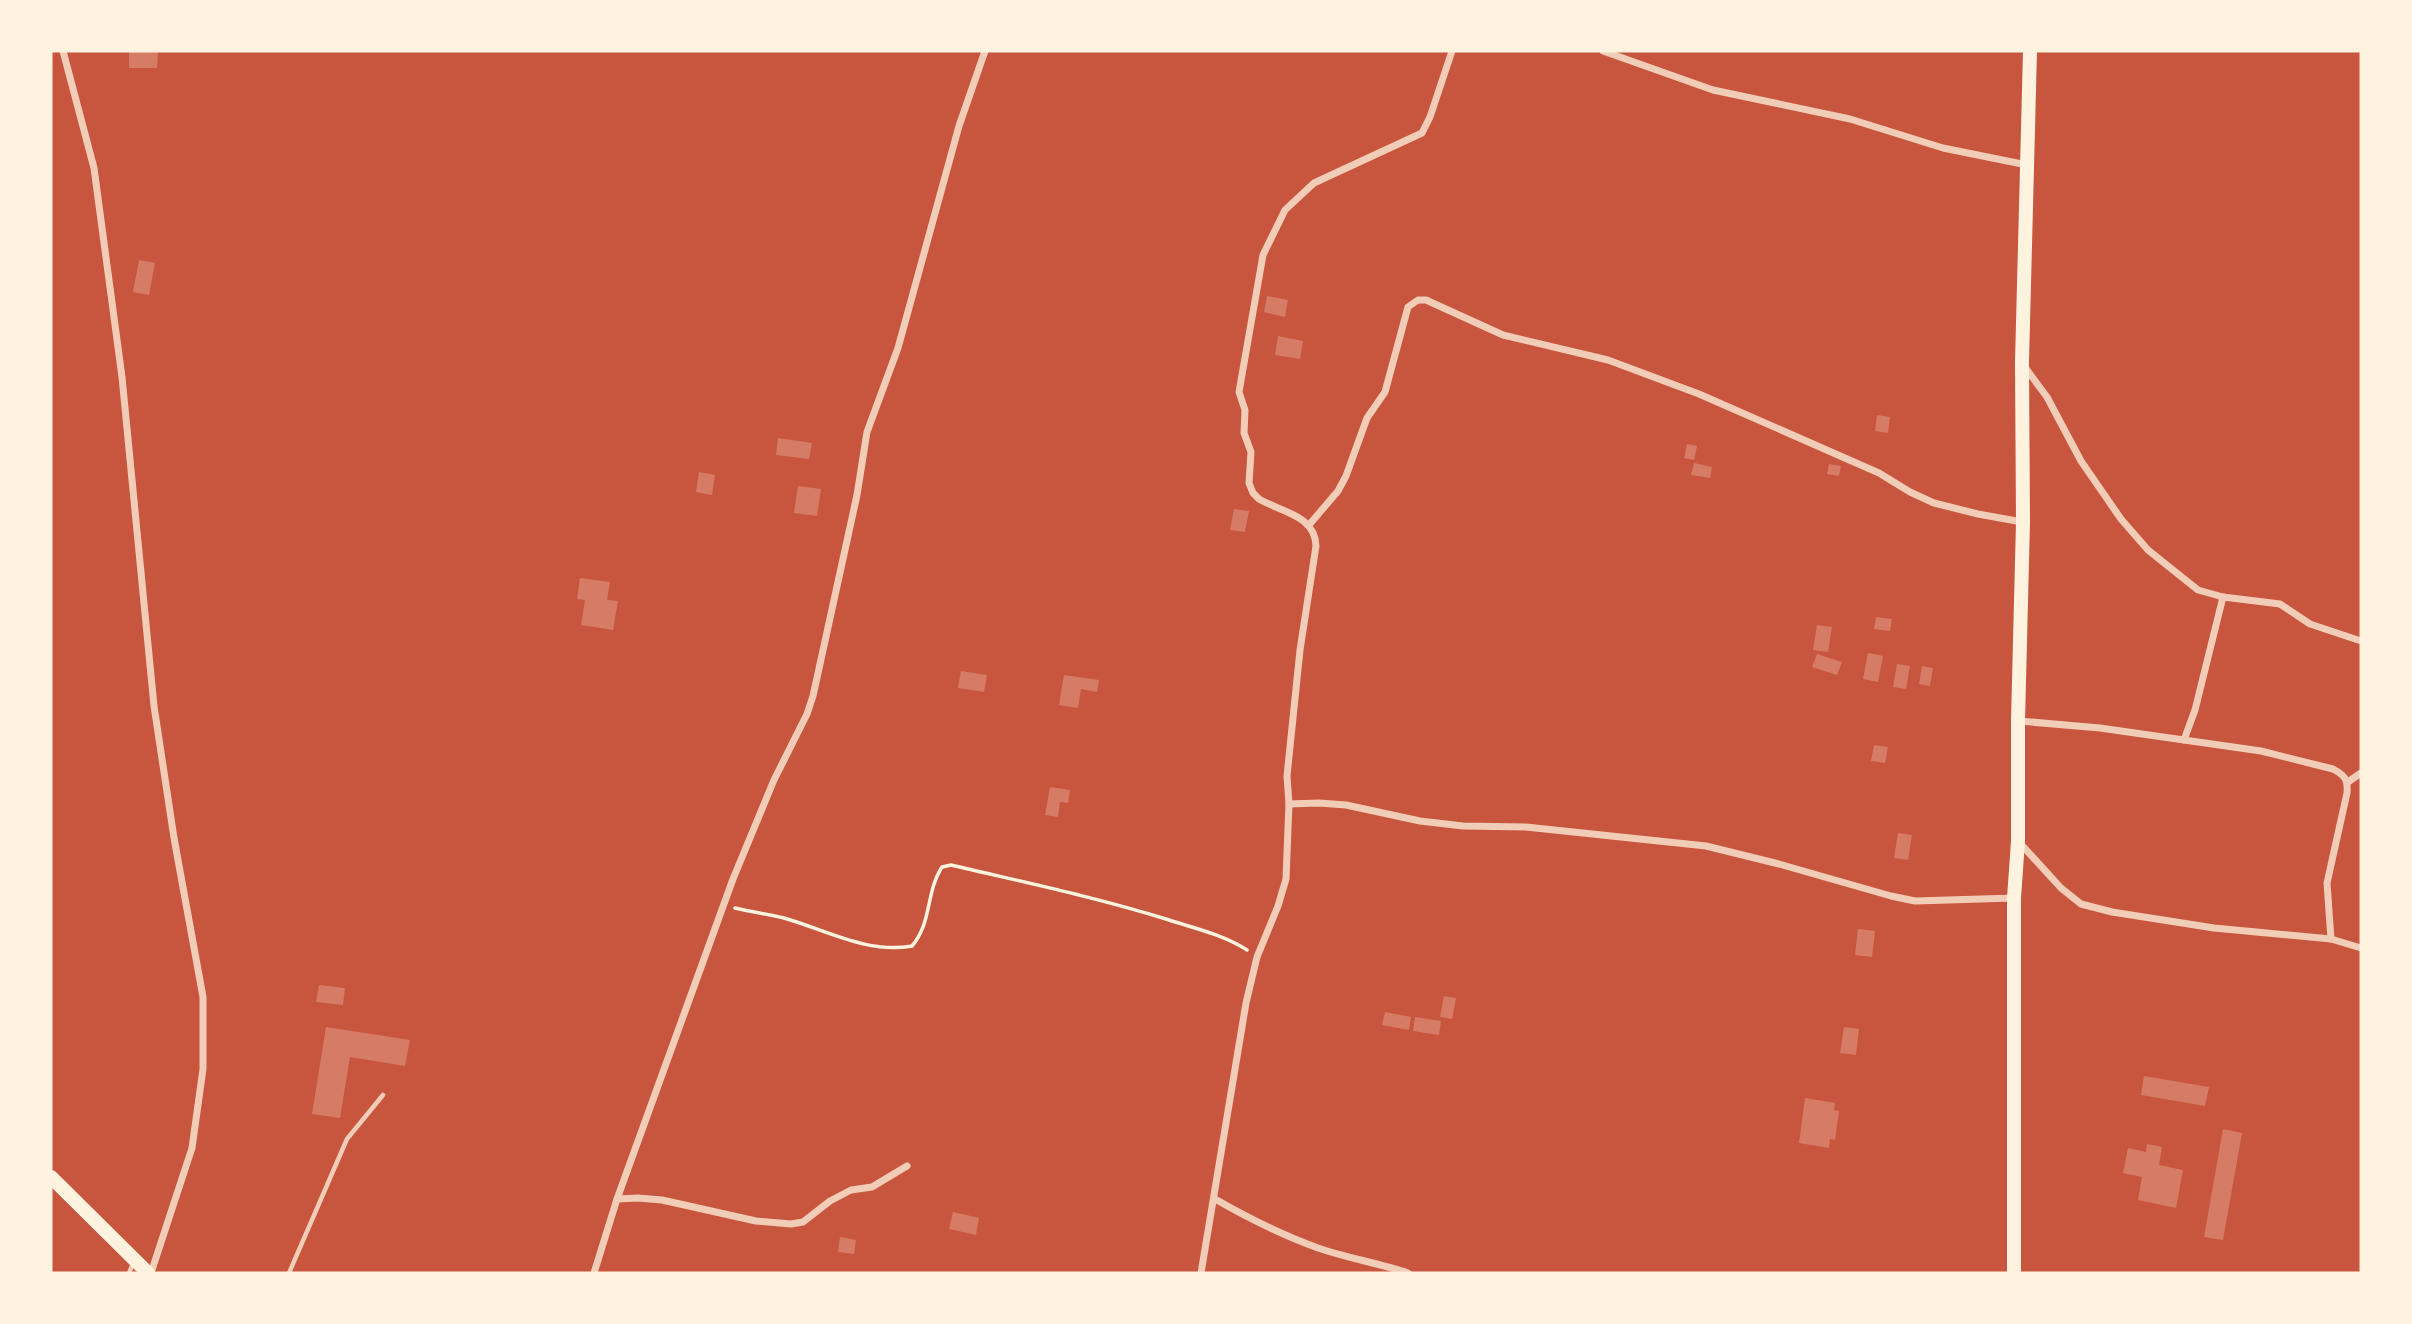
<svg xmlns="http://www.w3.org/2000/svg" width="2412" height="1324" font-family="Poppins,sans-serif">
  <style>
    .building { fill: #d67c66 }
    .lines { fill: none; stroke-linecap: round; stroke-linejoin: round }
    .path { stroke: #fff3e0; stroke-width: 3.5 }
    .service { stroke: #f1ccb7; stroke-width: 4.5 }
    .minor { stroke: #f1ccb7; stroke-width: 7 }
    .secondary { stroke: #fff3e0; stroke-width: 14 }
  </style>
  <rect width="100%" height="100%" fill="#c8553d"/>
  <!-- building -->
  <g class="building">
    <polygon points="129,51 158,51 157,68 129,68"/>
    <polygon points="139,260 155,263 149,295 133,292"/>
    <polygon points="1267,296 1288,300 1285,317 1264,312"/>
    <polygon points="1278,336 1303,341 1300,359 1275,355"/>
    <polygon points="1877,415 1890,417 1888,433 1875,431"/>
    <polygon points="778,438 812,443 809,459 776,455"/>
    <polygon points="1687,444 1697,446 1694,460 1684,458"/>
    <polygon points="1694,463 1712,467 1710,478 1691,475"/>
    <polygon points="1829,464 1841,466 1839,476 1827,474"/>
    <polygon points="699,472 715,475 712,495 696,492"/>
    <polygon points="798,486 821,489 817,516 794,513"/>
    <polygon points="1234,509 1249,511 1245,532 1230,530"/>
    <polygon points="580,578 610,582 607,600 618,601 613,630 581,625 585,600 577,599"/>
    <polygon points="1876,617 1892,619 1890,631 1874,629"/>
    <polygon points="1817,625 1832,627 1828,652 1813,650"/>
    <polygon points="1868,653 1883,656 1878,682 1863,679"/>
    <polygon points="1817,654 1842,662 1837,675 1812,667"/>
    <polygon points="1897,664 1910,666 1906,689 1893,687"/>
    <polygon points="1922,666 1933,668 1930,686 1919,684"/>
    <polygon points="961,671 987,675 984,692 958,688"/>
    <polygon points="1064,675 1099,680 1097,692 1081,689 1078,708 1059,705"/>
    <polygon points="1874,745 1888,747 1885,763 1871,761"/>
    <polygon points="1050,787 1070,790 1068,803 1060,802 1058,817 1045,815"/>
    <polygon points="1898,833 1912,835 1908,860 1894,858"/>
    <polygon points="1858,929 1875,931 1872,957 1855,955"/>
    <polygon points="319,985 345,988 343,1005 316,1002"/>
    <polygon points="1444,996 1456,998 1452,1019 1440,1017"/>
    <polygon points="1385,1012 1411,1017 1409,1030 1382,1025"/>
    <polygon points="1415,1017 1441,1021 1439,1035 1413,1031"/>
    <polygon points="326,1027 410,1040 405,1066 350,1057 340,1118 312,1114"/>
    <polygon points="1844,1027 1859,1029 1856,1055 1840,1053"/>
    <polygon points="2144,1076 2209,1087 2205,1106 2141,1095"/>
    <polygon points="1805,1098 1835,1103 1834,1110 1839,1111 1835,1140 1830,1139 1829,1148 1799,1143"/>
    <polygon points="2223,1129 2242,1133 2223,1240 2204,1237"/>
    <polygon points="2147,1144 2162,1147 2159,1165 2183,1170 2176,1208 2138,1200 2142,1177 2123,1173 2128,1148 2146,1152"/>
    <polygon points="953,1212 979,1218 976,1235 949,1229"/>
    <polygon points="840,1237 856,1240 854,1254 838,1252"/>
  </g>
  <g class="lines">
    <!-- path -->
    <path class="path" d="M 735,908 C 751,912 768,914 784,918 C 826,930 867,954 912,946 C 932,923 926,891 942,867 L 951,865 C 1023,882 1095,897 1166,919 C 1193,928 1222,934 1247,950"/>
    <!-- service -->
    <g class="service">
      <polyline points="129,1273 134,1261"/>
      <polyline points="289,1273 347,1139 383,1095"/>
    </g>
    <!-- minor -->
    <g class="minor">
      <polyline points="63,51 94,168 122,377 154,706 174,838 203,997 203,1069 192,1148 151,1273"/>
      <polyline points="1603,51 1713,90 1850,119 1943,148 2027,165"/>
      <polyline points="2024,366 2047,397 2081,461 2121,519 2148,550 2198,590 2223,597 2280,604 2310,624 2361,641"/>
      <polyline points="1309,525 1338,491 1346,476 1367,418 1385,392 1408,307 1418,300 1426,300 1503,335 1608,360 1699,394 1879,473 1910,492 1934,503 1978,514 2022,522"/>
      <path d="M 2019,721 L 2100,728 L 2261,751 L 2333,769 C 2346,776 2348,780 2347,793 L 2327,883 L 2331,939"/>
      <polyline points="2184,740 2195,710 2223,597"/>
      <polyline points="2348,782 2361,773"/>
      <polyline points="1289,804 1319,803 1346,805 1420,821 1463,826 1526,827 1706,846 1779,864 1891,896 1915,901 2014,898"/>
      <polyline points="2018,841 2061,888 2081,904 2112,912 2214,928 2331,939 2361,948"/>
      <polyline points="617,1199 638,1198 662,1200 756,1221 791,1224 803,1222 830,1201 851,1190 872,1187 907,1166"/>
      <path d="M 1215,1199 C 1248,1218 1282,1235 1318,1248 C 1347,1258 1378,1263 1408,1273"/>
      <polyline points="594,1273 617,1199 733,879 774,780 807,714 813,696 857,495 867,432 898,348 959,126 985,51"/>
      <path d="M 1201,1273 L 1246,1003 L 1257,957 L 1278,906 L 1286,879 L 1289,804 L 1287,776 L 1300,650 L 1316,546 C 1315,515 1281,512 1259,499 L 1253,493 L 1249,483 L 1251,452 L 1244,433 L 1245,410 L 1239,392 L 1263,255 L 1285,210 L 1314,183 L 1422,133 L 1430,117 L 1452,51"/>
    </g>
    <!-- secondary -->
    <g class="secondary">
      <polyline points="51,1177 148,1273"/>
      <polyline points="2014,1273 2014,898 2018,841 2018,721 2023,522 2022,362 2030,51"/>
    </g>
  </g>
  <!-- border -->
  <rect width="2412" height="1324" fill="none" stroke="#fff3e0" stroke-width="105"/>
</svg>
